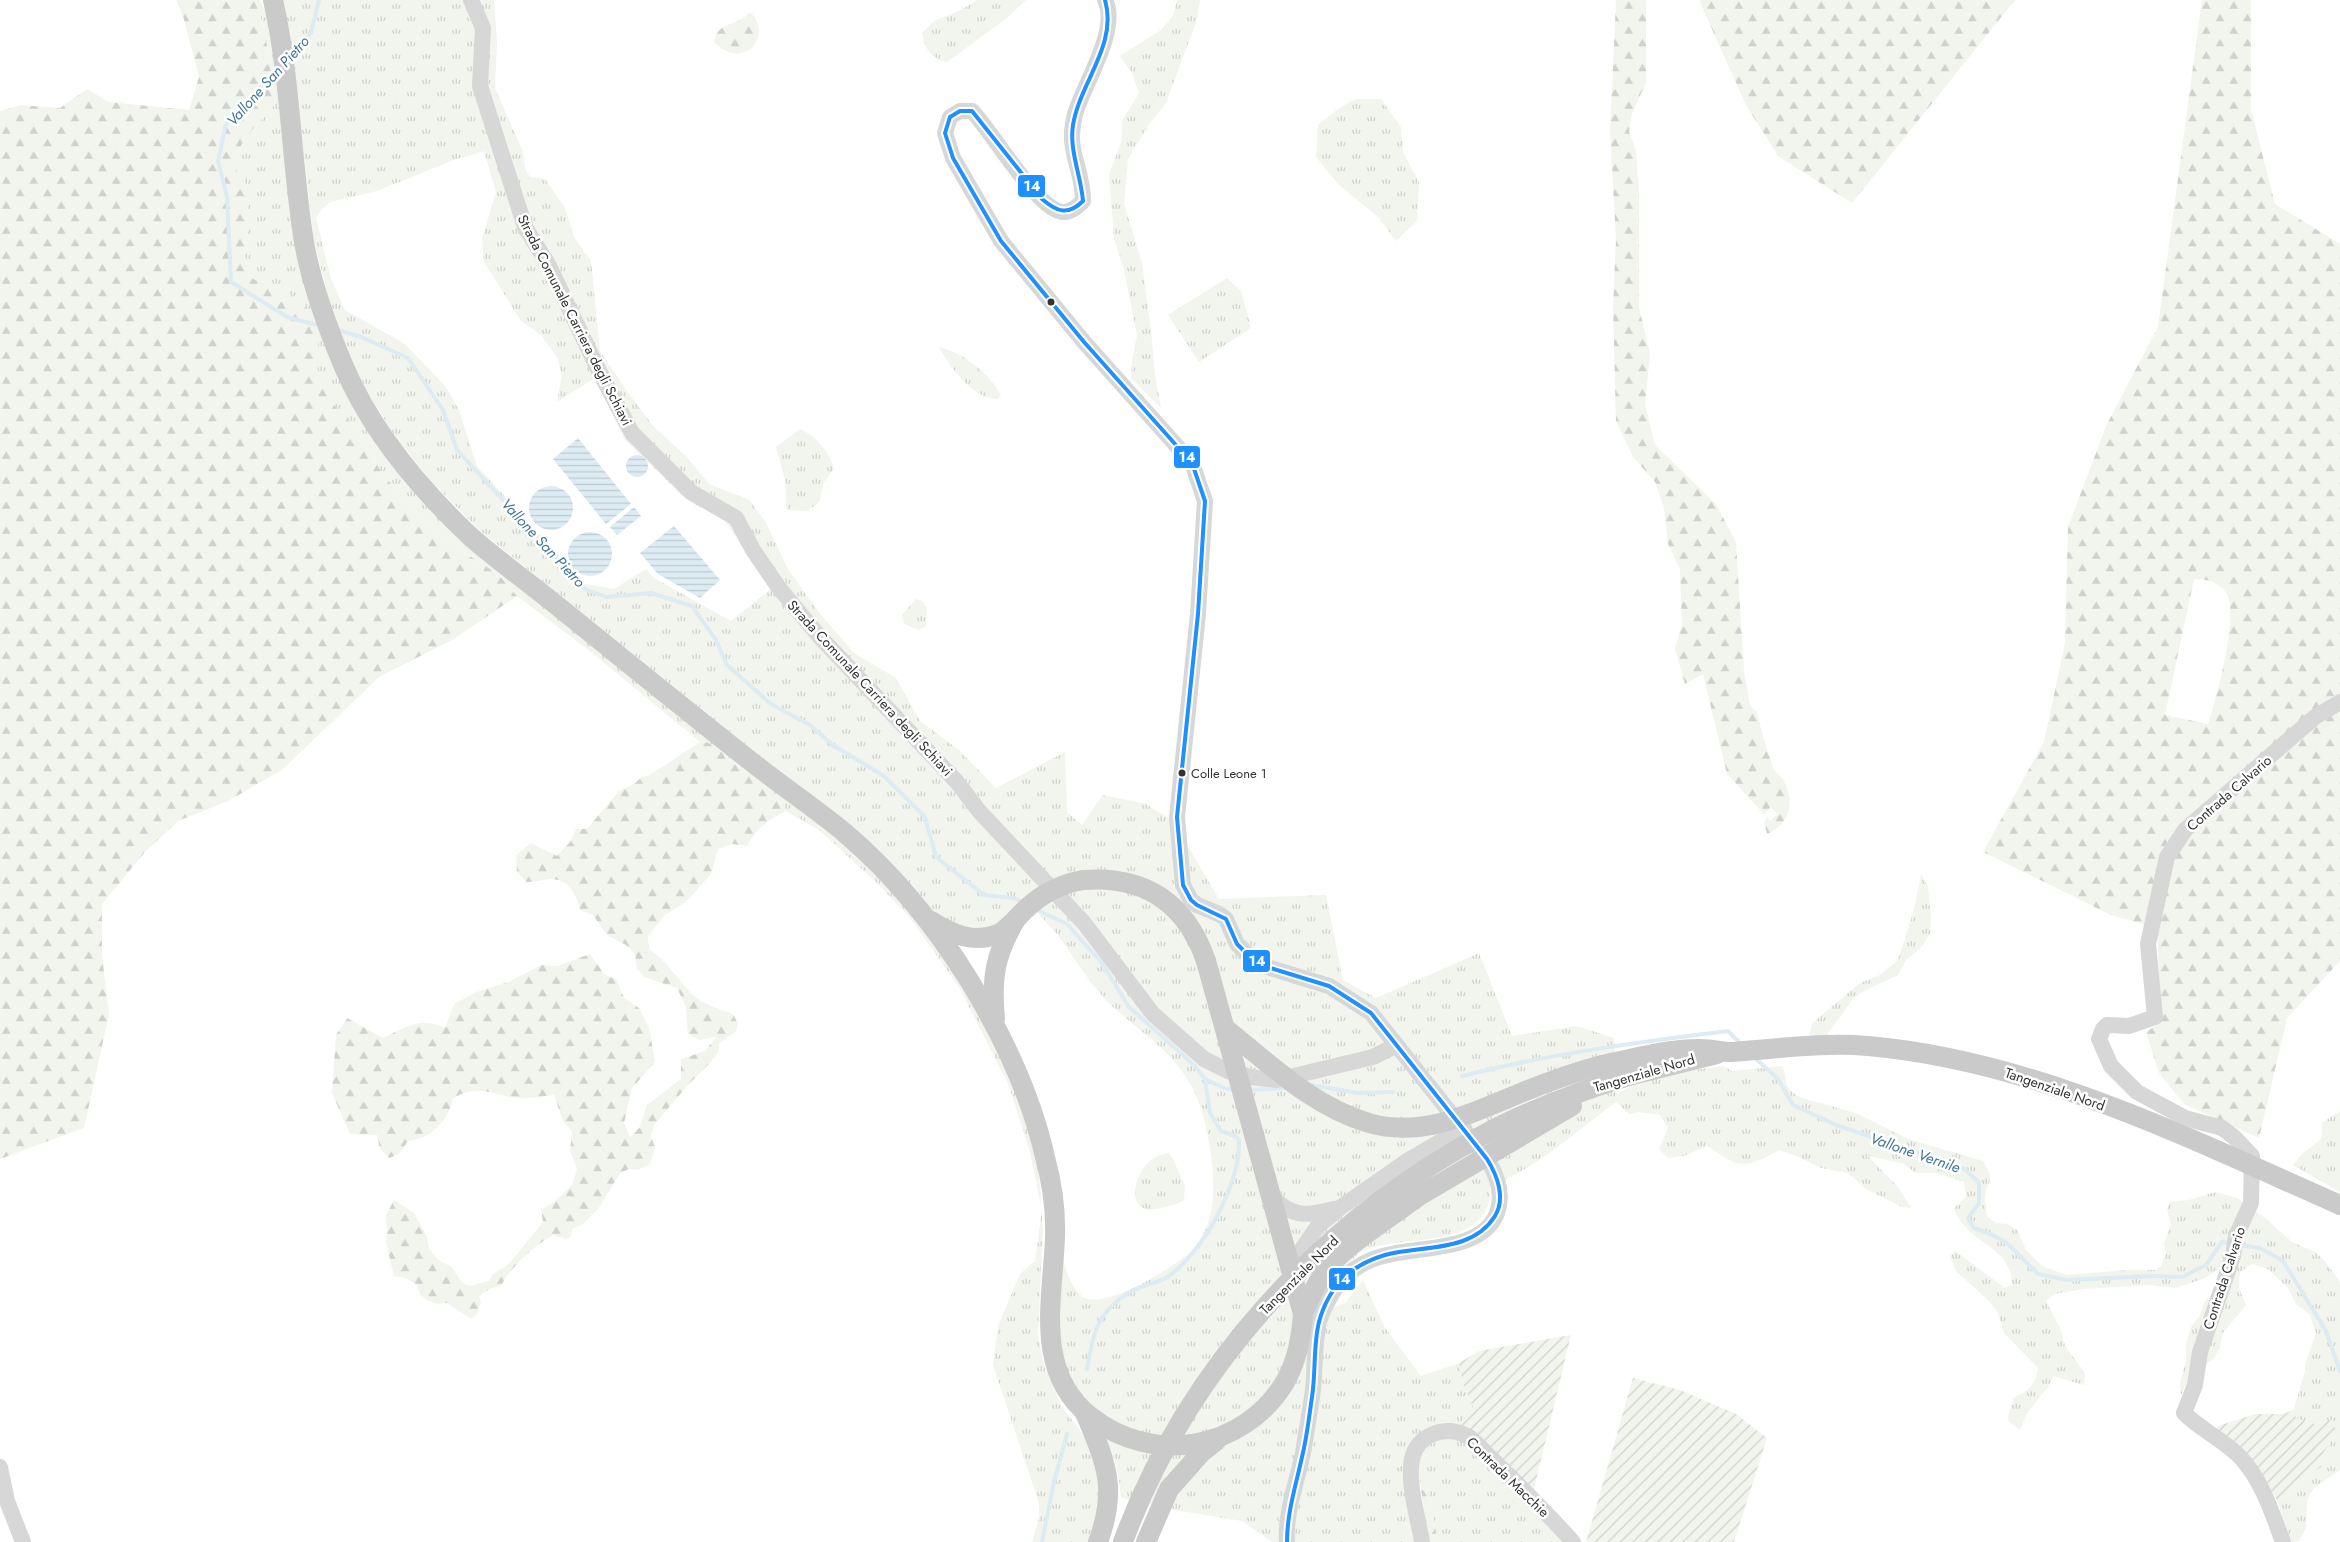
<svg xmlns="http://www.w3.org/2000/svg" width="2340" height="1542" font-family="Jost,sans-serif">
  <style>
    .grass { fill: url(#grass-tufts); fill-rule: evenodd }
    .forest { fill: url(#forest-firs); fill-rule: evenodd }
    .garden { fill: url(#garden-furrows) }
    .water { fill: url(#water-rules) }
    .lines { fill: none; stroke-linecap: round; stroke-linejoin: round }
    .stream { stroke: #ddebf3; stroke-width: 4 }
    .minor { stroke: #d7d7d7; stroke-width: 16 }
    .major { stroke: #cacaca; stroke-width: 20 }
    .major-bridge { stroke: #cacaca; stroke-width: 20 }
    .bus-1-casing { stroke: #fff; stroke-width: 8 }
    .bus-1 { stroke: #1e90ff; stroke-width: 4 }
    .bus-dot { fill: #333; stroke: #fff; stroke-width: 2 }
    .labels { text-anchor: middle; stroke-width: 5; stroke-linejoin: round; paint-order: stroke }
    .bus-label { font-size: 13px; fill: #333; stroke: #fff; text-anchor: start }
    .street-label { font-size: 14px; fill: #333; stroke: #fff }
    .water-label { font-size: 15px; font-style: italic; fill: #3f7597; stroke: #fff }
    .line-badge { stroke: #fff; stroke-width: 2 }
    .badge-label { font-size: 14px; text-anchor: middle; font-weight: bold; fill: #fff }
  </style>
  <defs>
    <pattern id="grass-tufts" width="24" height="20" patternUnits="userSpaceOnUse" patternTransform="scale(1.25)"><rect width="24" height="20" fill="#f1f5ed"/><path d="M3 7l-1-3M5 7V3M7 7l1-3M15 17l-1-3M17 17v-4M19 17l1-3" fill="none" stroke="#cfd2cc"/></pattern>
    <pattern id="forest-firs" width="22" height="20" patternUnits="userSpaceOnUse" patternTransform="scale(1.25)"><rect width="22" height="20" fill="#f1f5ed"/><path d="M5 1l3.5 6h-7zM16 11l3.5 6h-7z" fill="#cfd2cc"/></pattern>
    <pattern id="garden-furrows" width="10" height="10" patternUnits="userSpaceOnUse" patternTransform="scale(1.25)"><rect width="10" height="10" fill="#f1f5ed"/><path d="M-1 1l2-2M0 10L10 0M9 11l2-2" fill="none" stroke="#cfd2cc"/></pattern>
    <pattern id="water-rules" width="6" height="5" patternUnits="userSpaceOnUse" patternTransform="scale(1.25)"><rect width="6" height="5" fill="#ddebf3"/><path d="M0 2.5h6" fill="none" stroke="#becad1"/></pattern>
  </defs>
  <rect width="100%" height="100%" fill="#fff"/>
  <!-- grass -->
  <g class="grass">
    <path d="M 255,0 L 260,0 L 272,28 L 283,0 L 494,0 L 497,42 L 495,88 L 523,152 L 525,169 L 530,177 L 545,179 L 565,208 L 574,237 L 591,261 L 600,351 L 629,394 L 654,427 L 686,456 L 709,484 L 749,500 L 765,521 L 788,569 L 817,610 L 854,653 L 896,678 L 920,721 L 959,750 L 996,788 L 1065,752 L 1067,812 L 1082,825 L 1103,795 L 1146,804 L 1173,821 L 1219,899 L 1326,895 L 1343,980 L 1376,998 L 1479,953 L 1512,1036 L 1577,1026 L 1614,1038 L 1617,1094 L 1637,1083 L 1693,1070 L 1723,1066 L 1732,1071 L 1783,1066 L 1787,1086 L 1793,1093 L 1802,1098 L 1856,1113 L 1908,1139 L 1983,1161 C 1997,1183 1986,1180 1985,1199 C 1985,1204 1986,1210 1987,1216 L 1995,1223 L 2007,1224 L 2017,1230 L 2026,1250 L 2042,1266 L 2067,1275 L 2126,1270 L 2155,1270 L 2161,1266 L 2166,1254 L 2164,1244 L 2171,1225 L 2167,1209 L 2170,1202 L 2189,1200 L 2215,1192 L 2237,1198 L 2265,1218 L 2292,1242 L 2315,1252 L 2325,1261 L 2340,1282 L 2340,1470 L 2314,1488 L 2307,1500 L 2306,1528 L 2299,1541 L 2291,1542 L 2277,1500 L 2292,1493 L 2304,1479 L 2321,1467 L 2323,1453 L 2330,1444 L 2332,1420 L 2312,1424 L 2296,1418 L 2294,1409 L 2305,1371 L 2305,1365 L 2316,1333 L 2309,1314 L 2296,1304 L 2288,1288 L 2268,1269 L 2252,1264 L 2240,1272 L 2239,1288 L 2246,1305 L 2222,1334 L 2220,1348 L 2214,1358 L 2189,1378 L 2181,1395 L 2180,1383 L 2186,1361 L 2186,1345 L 2191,1327 L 2200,1315 L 2205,1301 L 2213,1293 L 2222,1267 L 2203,1279 L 2175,1288 L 2149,1285 L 2084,1289 L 2054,1294 L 2046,1301 L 2061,1330 L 2065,1346 L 2085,1373 L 2084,1385 L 2053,1376 L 2048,1387 L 2027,1413 L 2020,1430 L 2009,1422 L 2008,1416 L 2014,1397 C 2029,1391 2036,1385 2038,1368 L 2004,1333 L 1998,1313 L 1988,1300 L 1956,1271 L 1950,1256 L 1955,1251 L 2005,1288 L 2012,1285 C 2012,1244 1965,1244 1954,1208 L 1966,1197 L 1964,1182 L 1937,1173 L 1916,1173 L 1902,1163 L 1868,1156 L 1897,1186 L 1911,1208 L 1902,1207 L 1866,1189 L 1848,1173 L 1821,1168 L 1799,1157 L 1779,1150 C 1764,1158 1748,1169 1731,1161 C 1722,1157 1716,1150 1707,1146 L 1684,1156 L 1668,1158 L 1659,1149 L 1668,1128 L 1660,1115 L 1638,1112 L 1629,1114 L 1616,1102 C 1575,1132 1538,1168 1490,1186 C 1489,1192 1490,1200 1488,1205 C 1477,1240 1419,1239 1389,1244 C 1379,1245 1365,1248 1357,1255 C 1342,1270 1338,1288 1335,1307 L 1345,1303 L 1363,1280 L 1385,1328 L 1421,1376 L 1459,1363 L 1463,1384 L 1474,1407 L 1458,1427 C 1447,1428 1432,1427 1423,1432 C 1389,1447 1409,1514 1414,1542 L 1272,1542 L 1242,1521 L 1168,1509 L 1175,1492 L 1206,1458 L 1263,1420 L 1319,1292 L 1380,1216 L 1296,1315 L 1290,1357 L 1269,1394 L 1218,1432 L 1164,1440 L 1109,1425 L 1063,1373 L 1054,1342 L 1062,1257 C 1066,1270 1071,1288 1083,1297 C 1105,1311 1181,1264 1196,1246 C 1202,1238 1208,1224 1210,1215 C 1218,1190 1210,1142 1204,1118 C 1186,1054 1146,1040 1104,998 C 1087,979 1074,957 1059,937 C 1055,931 1049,926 1044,920 C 1038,914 1034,906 1029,898 L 1001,925 L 982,931 L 954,929 L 849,849 L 918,919 L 963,984 L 1012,1080 L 1038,1161 L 1043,1228 L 1038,1336 L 1044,1365 L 1061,1405 L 1087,1440 L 1105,1478 L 1091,1542 L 1032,1542 L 1039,1518 L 1039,1503 L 993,1365 L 998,1326 L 1020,1274 L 1035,1261 L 1042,1210 L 1030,1152 L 1009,1086 L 959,987 L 910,918 L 877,883 L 819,830 L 786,811 L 781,802 L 768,787 L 743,768 L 731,763 C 724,749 715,743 700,742 L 591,652 L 517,596 L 499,575 L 458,548 L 414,511 L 382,473 L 356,428 L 330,402 L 287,292 L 251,278 L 244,257 L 248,220 L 232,162 L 246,137 L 275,104 L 265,31 ZM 296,86 L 314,242 L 326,287 L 310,292 ZM 484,151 L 496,192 L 482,239 L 484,262 L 521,321 L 541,335 L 557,357 L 562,375 L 557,402 L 595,378 L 625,440 L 687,500 L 724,520 L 771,589 L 731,621 L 654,578 L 646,569 L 614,589 L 585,584 L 477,466 L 459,410 L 445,386 L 405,344 L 345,310 L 331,279 L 316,218 L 322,209 L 330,202 L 377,191 L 454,160 ZM 353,364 L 372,400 L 397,439 L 432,482 L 479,530 L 756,753 L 419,493 L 339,371 Z"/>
    <path d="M 977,0 L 1026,0 L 1007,18 L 947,62 C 931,58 925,49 922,33 L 934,21 L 961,10 Z"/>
    <polygon points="1177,0 1200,0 1197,20 1166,103 1150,123 1128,159 1124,204 1142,263 1151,330 1155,375 1161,408 1131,378 1132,360 1137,336 1124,269 1114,239 1109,175 1122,139 1122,121 1139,93 1132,73 1120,56 1161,30 1173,16"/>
    <polygon points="1355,99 1381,99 1401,127 1403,152 1419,182 1417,221 1396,241 1379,218 1338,184 1316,157 1318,125 1338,109"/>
    <polygon points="1227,278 1241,291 1251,328 1199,362 1168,315"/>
    <path d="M 939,347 C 964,353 988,373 1001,395 L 998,399 C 972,399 950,367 939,347 Z"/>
    <path d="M 800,429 C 817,437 829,451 834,469 L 823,484 L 820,501 L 808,511 L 787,510 L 785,480 L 776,447 Z"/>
    <polygon points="916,599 922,601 927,608 926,626 919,630 904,624 902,615"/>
    <polygon points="1921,874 1928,886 1931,917 1930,934 1921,948 1906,960 1898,975 1862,992 1853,999 1824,1039 1809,1038 1812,1024 1817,1019 1860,983 1880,975 1898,960 1914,910"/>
    <polygon points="2340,1111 2340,1192 2293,1165 2303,1153 2322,1138 2322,1123"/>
    <path d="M 1169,1153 C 1177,1162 1177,1174 1185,1184 L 1184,1200 C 1176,1205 1171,1205 1162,1208 C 1122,1218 1133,1171 1154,1158 C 1158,1155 1164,1154 1169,1153 Z"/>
    <path d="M 1102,1434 L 1191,1452 L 1153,1505 L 1121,1498 C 1119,1474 1116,1455 1102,1434 Z"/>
    <path d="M 1439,1437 L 1461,1440 L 1475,1449 L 1566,1542 L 1438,1542 L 1428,1493 L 1421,1489 C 1416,1461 1415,1454 1439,1437 Z"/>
  </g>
  <!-- forest -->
  <g class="forest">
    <polygon points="176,0 255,0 265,31 275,104 246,137 232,162 246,185 248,220 244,257 251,278 287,292 306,305 320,350 314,361 331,402 356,428 382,473 414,511 458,548 499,575 517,596 454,639 379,677 282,770 228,801 178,821 144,853 102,904 102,955 109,1014 84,1128 0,1159 0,111 21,105 60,108 87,89 108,102 189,110 199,77 183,16"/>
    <path d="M 1616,0 L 1646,0 L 1646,83 L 1632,113 L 1629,131 L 1636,151 L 1639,193 L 1639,307 L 1650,354 L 1645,404 L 1655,445 L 1716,504 L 1736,542 L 1744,671 L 1750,706 L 1757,712 C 1761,731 1767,750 1773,768 C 1776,774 1783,777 1785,783 C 1795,804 1789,825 1767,834 L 1764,823 L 1767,817 L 1770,821 L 1777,814 L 1771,807 L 1764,814 L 1727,774 L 1703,674 L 1685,684 L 1675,649 L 1682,624 L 1680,569 L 1668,544 L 1664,508 L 1655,482 L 1633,457 L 1616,421 L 1613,306 L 1616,240 L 1610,131 Z"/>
    <polygon points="1699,0 2015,0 1852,203 1778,156 1746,105"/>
    <path d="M 2202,0 L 2251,0 L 2251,110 L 2275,204 L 2340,244 L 2340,961 L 2287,1018 L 2259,1138 L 2184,1104 L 2159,1073 L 2146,1032 L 2161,1022 L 2157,928 L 2111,915 L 1983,852 L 2044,742 L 2065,643 L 2068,527 L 2107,424 L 2158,327 ZM 2194,579 C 2206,579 2220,582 2227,594 C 2239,616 2216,700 2208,724 L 2165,715 Z"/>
    <path d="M 750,12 C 774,34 745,73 714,42 C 718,20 736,28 750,12 Z"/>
    <path d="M 700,742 C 715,743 724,749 731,763 C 753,772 775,790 786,811 C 768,820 756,829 747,846 L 732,844 L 718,849 L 711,874 L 686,902 L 665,915 L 648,936 L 649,949 C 668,962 677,979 693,995 C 703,1004 720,1010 733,1014 L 738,1024 L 736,1031 L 719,1044 L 719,1051 L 712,1061 L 688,1085 L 654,1125 L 651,1136 L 655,1148 L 650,1164 L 638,1170 L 629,1169 L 620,1173 L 598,1209 L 583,1224 L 572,1229 L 571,1236 L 566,1239 L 554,1235 C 536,1243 509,1269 501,1286 L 491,1288 L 479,1296 L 481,1301 L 477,1314 L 471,1319 L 447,1303 L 438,1304 L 426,1300 L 420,1294 L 417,1285 L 406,1278 L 394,1276 L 386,1243 L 387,1230 L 386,1215 L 394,1200 L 414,1213 L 427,1237 L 429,1249 L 438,1260 L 452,1267 L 462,1283 L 470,1286 L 489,1281 L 493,1274 L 509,1264 L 543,1222 L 541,1209 L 553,1203 L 572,1185 L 577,1169 L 570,1151 L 572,1132 L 563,1121 L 554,1095 C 544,1096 533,1099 522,1098 C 494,1097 482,1082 453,1098 C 448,1122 432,1138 408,1141 L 399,1154 L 389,1158 L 380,1149 L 377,1135 L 350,1134 L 332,1093 L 336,1035 L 347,1018 L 383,1038 C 405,1027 422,1016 445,1028 L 454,1004 L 477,992 L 508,982 L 542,965 L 557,966 L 590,954 L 605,975 L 616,979 L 624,998 L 639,1008 L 649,1027 L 655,1062 L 632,1088 L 624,1123 L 630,1137 L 640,1127 L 647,1105 L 681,1079 L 681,1059 L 705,1051 L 716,1037 L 699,1040 L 688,1034 L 686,1007 L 677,988 L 644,977 L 637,969 L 635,954 L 626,945 L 607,935 L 593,915 L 580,910 C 577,894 568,878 549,879 C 541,880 534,882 526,882 L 517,872 L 516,855 L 531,843 L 557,856 L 570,842 L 576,829 L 587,829 L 619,791 L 634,784 L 642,777 L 650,775 Z"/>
    <polygon points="1421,1489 1428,1493 1438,1542 1428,1542"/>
  </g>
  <!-- garden -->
  <g class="garden">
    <polygon points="1571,1335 1533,1493 1494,1450 1458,1427 1473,1407 1463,1384 1459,1363 1479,1351"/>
    <polygon points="1633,1378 1680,1390 1736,1414 1767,1438 1734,1542 1586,1542"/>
    <polygon points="2294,1409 2296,1418 2312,1424 2332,1420 2337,1433 2323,1453 2321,1467 2304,1479 2292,1493 2277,1500 2264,1478 2215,1433 2218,1426 2255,1414 2284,1414"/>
  </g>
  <!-- water -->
  <g class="water">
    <polygon points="578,438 631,504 606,524 553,459"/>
    <circle cx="637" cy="466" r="11"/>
    <circle cx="551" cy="508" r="22"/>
    <polygon points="634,507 641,516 617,535 610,527"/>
    <polygon points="674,526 720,580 700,598 658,574 640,553"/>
    <circle cx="590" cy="554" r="22"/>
  </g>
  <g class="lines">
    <!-- stream -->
    <g class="stream">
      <polyline points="290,56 311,33 319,0"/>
      <polyline points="279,69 226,124 218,161 227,197 231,282 287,317 321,326"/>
      <polyline points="338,330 361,337 408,358 443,410 457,450 585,589 606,597 651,593 692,606 716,640 727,665 771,704 810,725 834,746 884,776 925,817 936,857 984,895 1014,898 1022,902"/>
      <polyline points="1035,909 1067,924 1101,962 1129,1007 1194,1065 1205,1079 1224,1088 1234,1090"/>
      <polyline points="1754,1057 1778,1079 1793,1105 1836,1125 1965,1169 1979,1183 1979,1203 1968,1218 1974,1228 1993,1235 2008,1244 2038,1274 2066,1280 2153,1276 2182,1277 2206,1265 2222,1242 2232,1244"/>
      <path d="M 1462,1076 C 1549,1054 1639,1042 1728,1031 L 1742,1045"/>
      <polyline points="1311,1085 1358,1093 1393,1092"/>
      <polyline points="1249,1090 1287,1088"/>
      <polyline points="2239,1245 2260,1248 2283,1261 2326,1331 2340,1371"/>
      <path d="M 1087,1369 C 1090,1353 1093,1332 1102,1318 C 1112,1303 1128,1291 1144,1286 C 1151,1283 1159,1282 1166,1278 C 1202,1255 1241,1183 1239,1140 L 1235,1136 L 1221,1131 L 1210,1113 L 1205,1079"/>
      <polyline points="1042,1542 1054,1482 1067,1434"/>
    </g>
    <!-- minor -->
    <g class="minor">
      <polyline points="471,0 483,28 480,86 525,227 548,264 599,371 632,433 691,492 736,518 753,550 779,588 819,636 957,782 979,811 1084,923 1153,1014 1204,1059 1228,1071 1250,1077 1277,1080 1373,1057 1397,1045"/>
      <path d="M 1105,0 C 1120,29 1084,84 1075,114 C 1065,153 1083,166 1083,201 C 1078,206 1072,212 1064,212 C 1039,213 992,131 972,111 L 960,111 L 950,117 L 945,133 L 953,158 L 1001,241 L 1084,342 L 1192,463 L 1205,501 L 1198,614 L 1177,817 L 1183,885 L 1191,900 L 1197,905 L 1219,914 L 1226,919 L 1237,944 L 1249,956 L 1264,966 L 1329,986 L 1371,1013 L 1487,1159 C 1497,1175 1504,1194 1497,1213 C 1481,1256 1406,1244 1371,1260 C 1361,1264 1347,1273 1340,1282 C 1332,1293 1323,1308 1319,1322 C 1313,1347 1316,1372 1312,1397 C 1309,1415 1306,1434 1303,1453 C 1297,1482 1285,1512 1287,1542"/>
      <path d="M 1271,1196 C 1292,1218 1307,1216 1334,1209"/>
      <polyline points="1292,1269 1300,1252 1318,1226 1341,1207 1407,1161 1464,1128"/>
      <polyline points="0,1467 7,1501 23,1542"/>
      <path d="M 1422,1542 C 1418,1518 1407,1482 1412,1459 C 1417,1435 1444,1425 1465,1435 C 1475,1439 1483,1451 1491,1458 C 1519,1485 1547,1513 1573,1542"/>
      <path d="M 2283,1542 C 2272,1513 2263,1483 2242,1459 C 2226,1441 2202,1431 2184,1413 L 2195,1385 L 2200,1352 L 2233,1256 L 2236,1236 L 2251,1203 L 2252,1156 L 2234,1137 L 2222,1128 L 2185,1118 L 2137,1092 L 2111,1066 L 2099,1039 L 2103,1029 L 2107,1025 L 2129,1026 L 2155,1017 L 2148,944 L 2167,857 L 2185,830 L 2315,717 L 2340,702"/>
    </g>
    <!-- major -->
    <g class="major">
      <path d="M 273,0 C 291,79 291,161 304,242 C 311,282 328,329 344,367 C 372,432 420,489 471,537 C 496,559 524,579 550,600 C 616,653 682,707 748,759 C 780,785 814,807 845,833 C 893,874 936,927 969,980 C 1002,1034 1031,1095 1045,1157 C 1052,1183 1056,1210 1055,1237 C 1053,1299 1033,1372 1091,1417 C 1153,1466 1244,1450 1285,1382 C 1297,1361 1301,1339 1303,1314 L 1266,1178"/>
      <path d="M 1083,880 C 1145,875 1186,903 1206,961"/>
      <path d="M 931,921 C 951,934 974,944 998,934 C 1003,932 1008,926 1013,922"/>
      <path d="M 995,1019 C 991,978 995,954 1016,919"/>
      <polyline points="1632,1075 1717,1054"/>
      <path d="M 1303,1314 C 1309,1299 1316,1283 1327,1269 C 1342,1250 1365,1235 1384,1221"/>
      <path d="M 1085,1413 C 1106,1463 1118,1488 1098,1542"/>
      <polyline points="1146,1542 1169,1489 1201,1453 1216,1441"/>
    </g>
    <!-- major-bridge -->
    <g class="major-bridge">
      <path d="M 1016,919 C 1035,898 1055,885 1083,880"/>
      <polyline points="1206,961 1266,1178"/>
      <path d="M 1226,1029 C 1270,1064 1313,1107 1369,1123 C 1423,1139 1474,1112 1523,1092 C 1555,1079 1591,1066 1625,1060 C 1648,1055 1679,1048 1702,1049 C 1712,1049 1722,1052 1731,1052 C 1777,1049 1822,1042 1868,1046 C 2036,1061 2188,1138 2340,1205"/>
      <polyline points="1384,1221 1419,1196 1572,1106"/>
      <path d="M 1123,1542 C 1186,1370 1320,1223 1481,1136 C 1529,1110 1580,1091 1632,1075"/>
    </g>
    <!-- bus-1 casing -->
    <g class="bus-1-casing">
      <path id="bus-1" d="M 1105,0 C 1118,45 1080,82 1073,125 C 1069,150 1081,176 1083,201 C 1068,216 1057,212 1042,199 L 972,111 L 960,111 L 950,117 L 945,133 L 953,158 L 1001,241 L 1084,342 L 1192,463 L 1205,501 L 1198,614 L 1177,817 L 1183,885 L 1191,900 L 1197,905 L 1226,919 L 1237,944 L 1249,956 L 1264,966 L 1329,986 L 1371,1013 L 1487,1159 C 1497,1175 1506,1198 1495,1216 C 1472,1253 1422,1245 1385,1255 C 1371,1259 1357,1266 1345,1276 C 1333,1287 1323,1306 1319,1322 C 1313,1346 1316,1372 1312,1397 C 1309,1417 1307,1437 1302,1457 C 1296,1485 1287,1512 1287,1542"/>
    </g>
    <!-- bus-1 -->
    <use href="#bus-1" class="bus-1"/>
  </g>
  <!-- markers -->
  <g class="bus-dot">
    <circle cx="1051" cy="302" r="4.5"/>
    <circle cx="1182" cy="773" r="4.5"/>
  </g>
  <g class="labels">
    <!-- bus labels -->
    <g class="bus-label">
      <text x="1191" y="778">Colle Leone 1</text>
    </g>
    <!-- street labels -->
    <g class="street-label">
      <text transform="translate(575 320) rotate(63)" y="5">Strada Comunale Carriera degli Schiavi</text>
      <text transform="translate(870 688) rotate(47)" y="5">Strada Comunale Carriera degli Schiavi</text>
      <text transform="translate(2229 793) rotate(-41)" y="5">Contrada Calvario</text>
      <text transform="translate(1644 1073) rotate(-16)" y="5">Tangenziale Nord</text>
      <text transform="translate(2055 1089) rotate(19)" y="5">Tangenziale Nord</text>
      <text transform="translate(1299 1275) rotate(-45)" y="5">Tangenziale Nord</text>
      <text transform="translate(2224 1278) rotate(-72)" y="5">Contrada Calvario</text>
      <text transform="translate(1508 1477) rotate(44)" y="5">Contrada Macchie</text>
    </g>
    <!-- water labels -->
    <g class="water-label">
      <text transform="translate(268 81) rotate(-48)" y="5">Vallone San Pietro</text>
      <text transform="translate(543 543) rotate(47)" y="5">Vallone San Pietro</text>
      <text transform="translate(1915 1153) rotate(19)" y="5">Vallone Vernile</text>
    </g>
  </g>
  <g class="line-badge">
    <rect x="1017" y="174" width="29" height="24" rx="5" fill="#1e90ff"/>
    <rect x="1173" y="445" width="28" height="24" rx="5" fill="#1e90ff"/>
    <rect x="1242" y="949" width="29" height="24" rx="5" fill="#1e90ff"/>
    <rect x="1328" y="1267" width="28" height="24" rx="5" fill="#1e90ff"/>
  </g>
  <g class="badge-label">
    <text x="1032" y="191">14</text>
    <text x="1187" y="462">14</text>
    <text x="1257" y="966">14</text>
    <text x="1342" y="1284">14</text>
  </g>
</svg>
